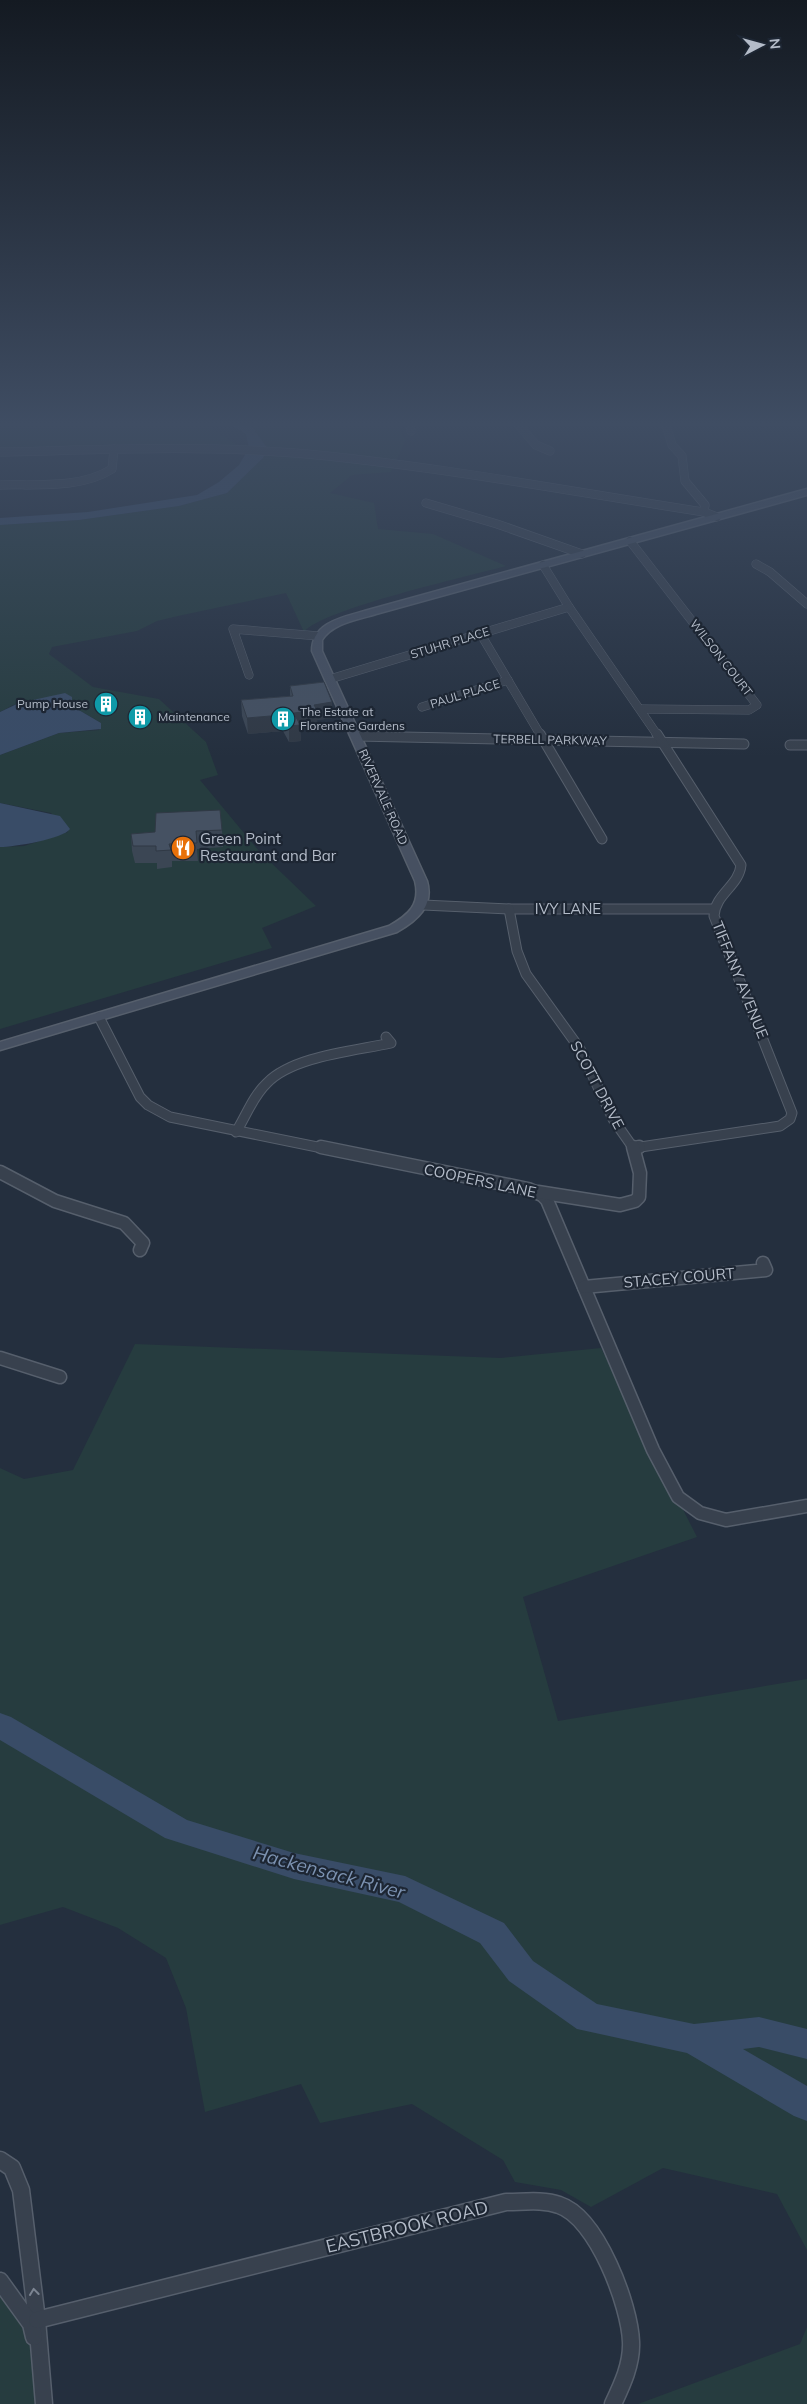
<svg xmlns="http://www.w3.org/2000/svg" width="807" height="2404" font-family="Mulish,sans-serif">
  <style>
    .green { fill: #263c3f }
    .water { fill: #394c67 }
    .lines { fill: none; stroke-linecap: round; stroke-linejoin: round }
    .river { fill: #394c67; fill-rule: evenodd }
    .street-far3-casing { stroke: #565f6c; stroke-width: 9 }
    .street-far2-casing { stroke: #565f6c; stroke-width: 11 }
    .street-far1-casing { stroke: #565f6c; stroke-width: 15 }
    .street-casing { stroke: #565f6c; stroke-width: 19 }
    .secondary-casing { stroke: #565f6c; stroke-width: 3 }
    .street-far3 { stroke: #38414e; stroke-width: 8 }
    .street-far2 { stroke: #38414e; stroke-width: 9 }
    .street-far1 { stroke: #38414e; stroke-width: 12 }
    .street { stroke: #38414e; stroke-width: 16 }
    .secondary { fill: #465061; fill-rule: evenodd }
    .wall { fill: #3b4654 }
    .shaded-wall { fill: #303945 }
    .building { fill: #455162; stroke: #303945 }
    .oneway { stroke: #7c8592 }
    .labels { text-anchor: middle; stroke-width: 4.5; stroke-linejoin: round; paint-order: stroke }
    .far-street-label { font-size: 12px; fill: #b4bcc9; stroke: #1d2633 }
    .far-poi-label { font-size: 12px; fill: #b4bcc9; stroke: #1d2633; text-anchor: start }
    .poi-label { font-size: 15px; fill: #b4bcc9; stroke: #1d2633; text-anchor: start }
    .street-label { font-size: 15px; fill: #b4bcc9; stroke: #1d2633 }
    .near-street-label { font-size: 18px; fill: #b4bcc9; stroke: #1d2633 }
    .near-water-label { font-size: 19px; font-style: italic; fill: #7c92b1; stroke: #1d2633 }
  </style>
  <rect width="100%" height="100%" fill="#242f3e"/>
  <!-- green -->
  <g class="green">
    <polygon points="0,421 208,421 208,426 243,449 123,444 0,449"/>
    <path d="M 248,421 L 397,421 L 405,441 L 391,472 L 352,475 L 330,493 L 374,503 L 378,529 L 433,534 L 506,566 C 470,576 322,609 304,632 L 286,593 L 178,616 L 157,621 L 137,631 L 52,647 L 49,654 L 93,687 L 159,699 L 206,742 L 218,775 L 200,780 L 259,851 L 316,906 L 262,928 L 272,948 L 0,1029 L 0,847 L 24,846 L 68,832 L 51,813 L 0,803 L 0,755 L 59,733 L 99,730 L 101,723 L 72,706 L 71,699 L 31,701 L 13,705 L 0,712 L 0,525 L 79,520 L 179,506 L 227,493 L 263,458 L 268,449 Z"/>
    <polygon points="135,1344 501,1358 601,1348 697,1537 523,1597 558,1721 807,1679 807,2250 777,2194 663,2168 591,2207 561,2190 515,2182 503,2160 412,2104 320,2123 301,2084 205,2112 186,2008 166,1958 118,1928 63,1907 0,1925 0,1468 24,1479 73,1470"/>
    <polygon points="0,2290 27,2333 35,2361 38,2404 0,2404"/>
    <polygon points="807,2327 807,2404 638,2404 800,2344"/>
  </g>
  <!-- water -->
  <g class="water">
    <polygon points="230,421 248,421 268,449 263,458 227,493 179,506 79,520 0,525 0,518 88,512 197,495 219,482 239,465 249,448 246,434 232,426"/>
    <polygon points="65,693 72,697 72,706 101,723 101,729 59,733 0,755 0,712 19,703"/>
    <path d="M 0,803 L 60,816 L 70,829 C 63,839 14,847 0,847 Z"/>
  </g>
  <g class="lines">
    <!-- river -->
    <polygon class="river" points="0,1713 11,1717 187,1820 294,1853 405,1876 504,1923 533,1961 597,2004 694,2024 759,2017 807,2029 807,2059 759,2047 743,2049 807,2086 807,2121 794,2116 687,2053 577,2029 509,1981 480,1943 399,1902 294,1879 165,1838 0,1740"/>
    <!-- street-far3 casing -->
    <g class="street-far3-casing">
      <g id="street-far3">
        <polyline points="409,421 411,431"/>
        <polyline points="515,421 536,445 550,451"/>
        <polyline points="662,421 667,428 672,445 682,456 685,481 705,505 704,512"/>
        <path d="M 0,452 C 98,450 197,445 295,453 C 432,465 568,491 704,512 L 717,517"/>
        <path d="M 0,485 C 37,484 80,489 112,469 L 114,449"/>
        <polyline points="426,503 497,524 582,554"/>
        <polyline points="630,541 757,705 749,710 641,709"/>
        <polyline points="756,564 770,572 807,604"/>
        <polyline points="543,565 569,607 658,736"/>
        <polyline points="480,633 541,736"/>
        <polyline points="249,675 233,629 319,636"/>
        <polyline points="330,679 569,607"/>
        <polyline points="422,707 508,680"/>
      </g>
    </g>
    <!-- street-far2 casing -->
    <g class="street-far2-casing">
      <g id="street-far2">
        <polyline points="540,734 602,839"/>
        <polyline points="356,736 744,744"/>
        <polyline points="790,745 807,745"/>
        <polyline points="423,905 509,909 713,909"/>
        <polyline points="509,909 517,951 526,974 580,1049 613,1119 634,1149"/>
        <polyline points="99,1017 140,1097 148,1105 170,1117 327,1149"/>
        <path d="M 236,1132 C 246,1116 253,1096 267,1083 C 293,1056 355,1051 391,1043 L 386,1037"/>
        <path d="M 634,1148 L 780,1126 L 790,1119 L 792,1113 L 714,916 C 715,894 739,886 741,865 L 657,734"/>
      </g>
    </g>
    <!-- street-far1 casing -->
    <g class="street-far1-casing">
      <g id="street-far1">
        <polyline points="321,1147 528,1189 542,1195 547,1200 653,1450 678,1497 700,1513 726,1520 807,1506"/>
        <polyline points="634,1148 639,1147"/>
        <polyline points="0,1172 55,1201 124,1223 143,1243 140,1250"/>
        <polyline points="538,1192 620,1205 635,1201 639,1197 640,1173 633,1147"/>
        <polyline points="584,1287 766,1270 763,1263"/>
        <polyline points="0,1358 60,1377"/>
      </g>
    </g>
    <!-- street casing -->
    <g class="street-casing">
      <g id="street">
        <polyline points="0,2160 12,2168 21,2190 37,2320 44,2404"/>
        <polyline points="0,2281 31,2324 34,2337"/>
        <path d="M 37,2320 L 506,2202 C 523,2202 543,2199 559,2205 C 597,2217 630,2306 631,2342 C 632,2364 622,2385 613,2404"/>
      </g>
    </g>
    <!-- secondary casing -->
    <g class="secondary-casing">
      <path id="secondary" d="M 807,489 L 807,495 L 376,614 C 357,620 333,623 322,640 L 322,651 L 427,881 C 434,906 418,920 397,932 L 0,1050 L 0,1042 L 389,926 C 408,915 421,905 415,881 L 312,651 C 312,621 345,617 368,610 Z"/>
    </g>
    <!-- street-far3 -->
    <use href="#street-far3" class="street-far3"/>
    <!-- street-far2 -->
    <use href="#street-far2" class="street-far2"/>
    <!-- street-far1 -->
    <use href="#street-far1" class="street-far1"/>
    <!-- street -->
    <use href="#street" class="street"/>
    <!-- secondary -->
    <use href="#secondary" class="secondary"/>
  </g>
  <!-- wall -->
  <g class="wall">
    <polygon points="290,686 333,718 317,720 318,726 300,729 301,741 289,742 283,731 248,734 242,716 241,700 290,696"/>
    <polygon points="222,830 223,847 197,849 198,861 172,861 172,867 157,869 157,863 135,863 132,851 131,834 155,832"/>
  </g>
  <!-- shaded-wall -->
  <g class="shaded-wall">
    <polygon points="332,702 333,718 317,720 318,726 300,729 301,741 289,742 289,726 294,713 314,705"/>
    <polygon points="282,715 283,731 248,734 247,718"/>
  </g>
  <!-- building -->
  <g class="building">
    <polygon points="324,682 332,702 314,705 317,710 294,713 300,725 289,726 282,715 247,718 241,700 293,696 290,686"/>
    <polygon points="220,810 222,830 196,831 197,843 169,844 171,850 156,851 156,846 133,846 131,834 155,832 156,813"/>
  </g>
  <!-- one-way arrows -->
  <defs><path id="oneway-chevron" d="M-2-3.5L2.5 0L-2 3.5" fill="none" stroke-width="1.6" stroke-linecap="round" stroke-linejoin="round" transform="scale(1.25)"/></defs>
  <use class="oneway" href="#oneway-chevron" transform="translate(34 2292) rotate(-97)"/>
  <!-- sky -->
  <linearGradient id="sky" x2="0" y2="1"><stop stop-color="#141a22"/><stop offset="0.56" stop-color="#3f4d63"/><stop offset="1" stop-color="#3f4d63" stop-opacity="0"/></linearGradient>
  <rect width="807" height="757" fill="url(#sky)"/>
  <!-- icons -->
  <defs>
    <g id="building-disc" transform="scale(1.25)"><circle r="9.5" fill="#0f9aa8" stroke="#1d2633"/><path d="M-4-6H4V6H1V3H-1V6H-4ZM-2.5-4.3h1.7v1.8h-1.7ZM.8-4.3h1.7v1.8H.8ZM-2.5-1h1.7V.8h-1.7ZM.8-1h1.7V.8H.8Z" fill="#fff"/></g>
    <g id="restaurant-disc" transform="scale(1.25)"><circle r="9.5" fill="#e8710a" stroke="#1d2633"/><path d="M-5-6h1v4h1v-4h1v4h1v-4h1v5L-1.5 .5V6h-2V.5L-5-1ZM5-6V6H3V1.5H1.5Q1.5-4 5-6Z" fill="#fff"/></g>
  </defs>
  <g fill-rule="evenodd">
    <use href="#building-disc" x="106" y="704"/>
    <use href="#building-disc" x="140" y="717"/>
    <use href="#building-disc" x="283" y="719"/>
    <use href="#restaurant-disc" x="183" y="848"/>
  </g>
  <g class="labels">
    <!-- far-street labels -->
    <g class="far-street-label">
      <text transform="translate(450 643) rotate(-17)" y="4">STUHR PLACE</text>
      <text transform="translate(721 658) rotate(52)" y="4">WILSON COURT</text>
      <text transform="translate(465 694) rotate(-17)" y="4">PAUL PLACE</text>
      <text transform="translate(550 740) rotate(1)" y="4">TERBELL PARKWAY</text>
      <text transform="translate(383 797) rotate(66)" y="4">RIVERVALE ROAD</text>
    </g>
    <!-- far-poi labels -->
    <g class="far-poi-label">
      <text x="88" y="708" text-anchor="end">Pump House</text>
      <text x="300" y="716">The Estate at<tspan x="300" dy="14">Florentine Gardens</tspan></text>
      <text x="158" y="721">Maintenance</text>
    </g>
    <!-- poi labels -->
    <g class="poi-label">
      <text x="200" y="844">Green Point<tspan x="200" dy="17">Restaurant and Bar</tspan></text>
    </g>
    <!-- street labels -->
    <g class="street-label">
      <text x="568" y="914">IVY LANE</text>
      <text transform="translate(740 980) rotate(68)" y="5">TIFFANY AVENUE</text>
      <text transform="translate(597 1085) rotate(62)" y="5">SCOTT DRIVE</text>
      <text transform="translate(480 1181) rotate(12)" y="5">COOPERS LANE</text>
      <text transform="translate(679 1278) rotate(-5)" y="5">STACEY COURT</text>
    </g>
    <!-- near-street labels -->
    <g class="near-street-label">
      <text transform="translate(407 2227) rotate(-14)" y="6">EASTBROOK ROAD</text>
    </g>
    <!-- near-water labels -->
    <g class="near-water-label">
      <text transform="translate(329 1872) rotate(15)" y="7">Hackensack River</text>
    </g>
  </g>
  <!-- north arrow -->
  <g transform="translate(762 45) rotate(84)" stroke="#1d2633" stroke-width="4" paint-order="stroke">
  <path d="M0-4L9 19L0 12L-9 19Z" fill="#b4bcc9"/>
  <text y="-8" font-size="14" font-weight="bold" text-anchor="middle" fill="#b4bcc9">N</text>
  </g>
</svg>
